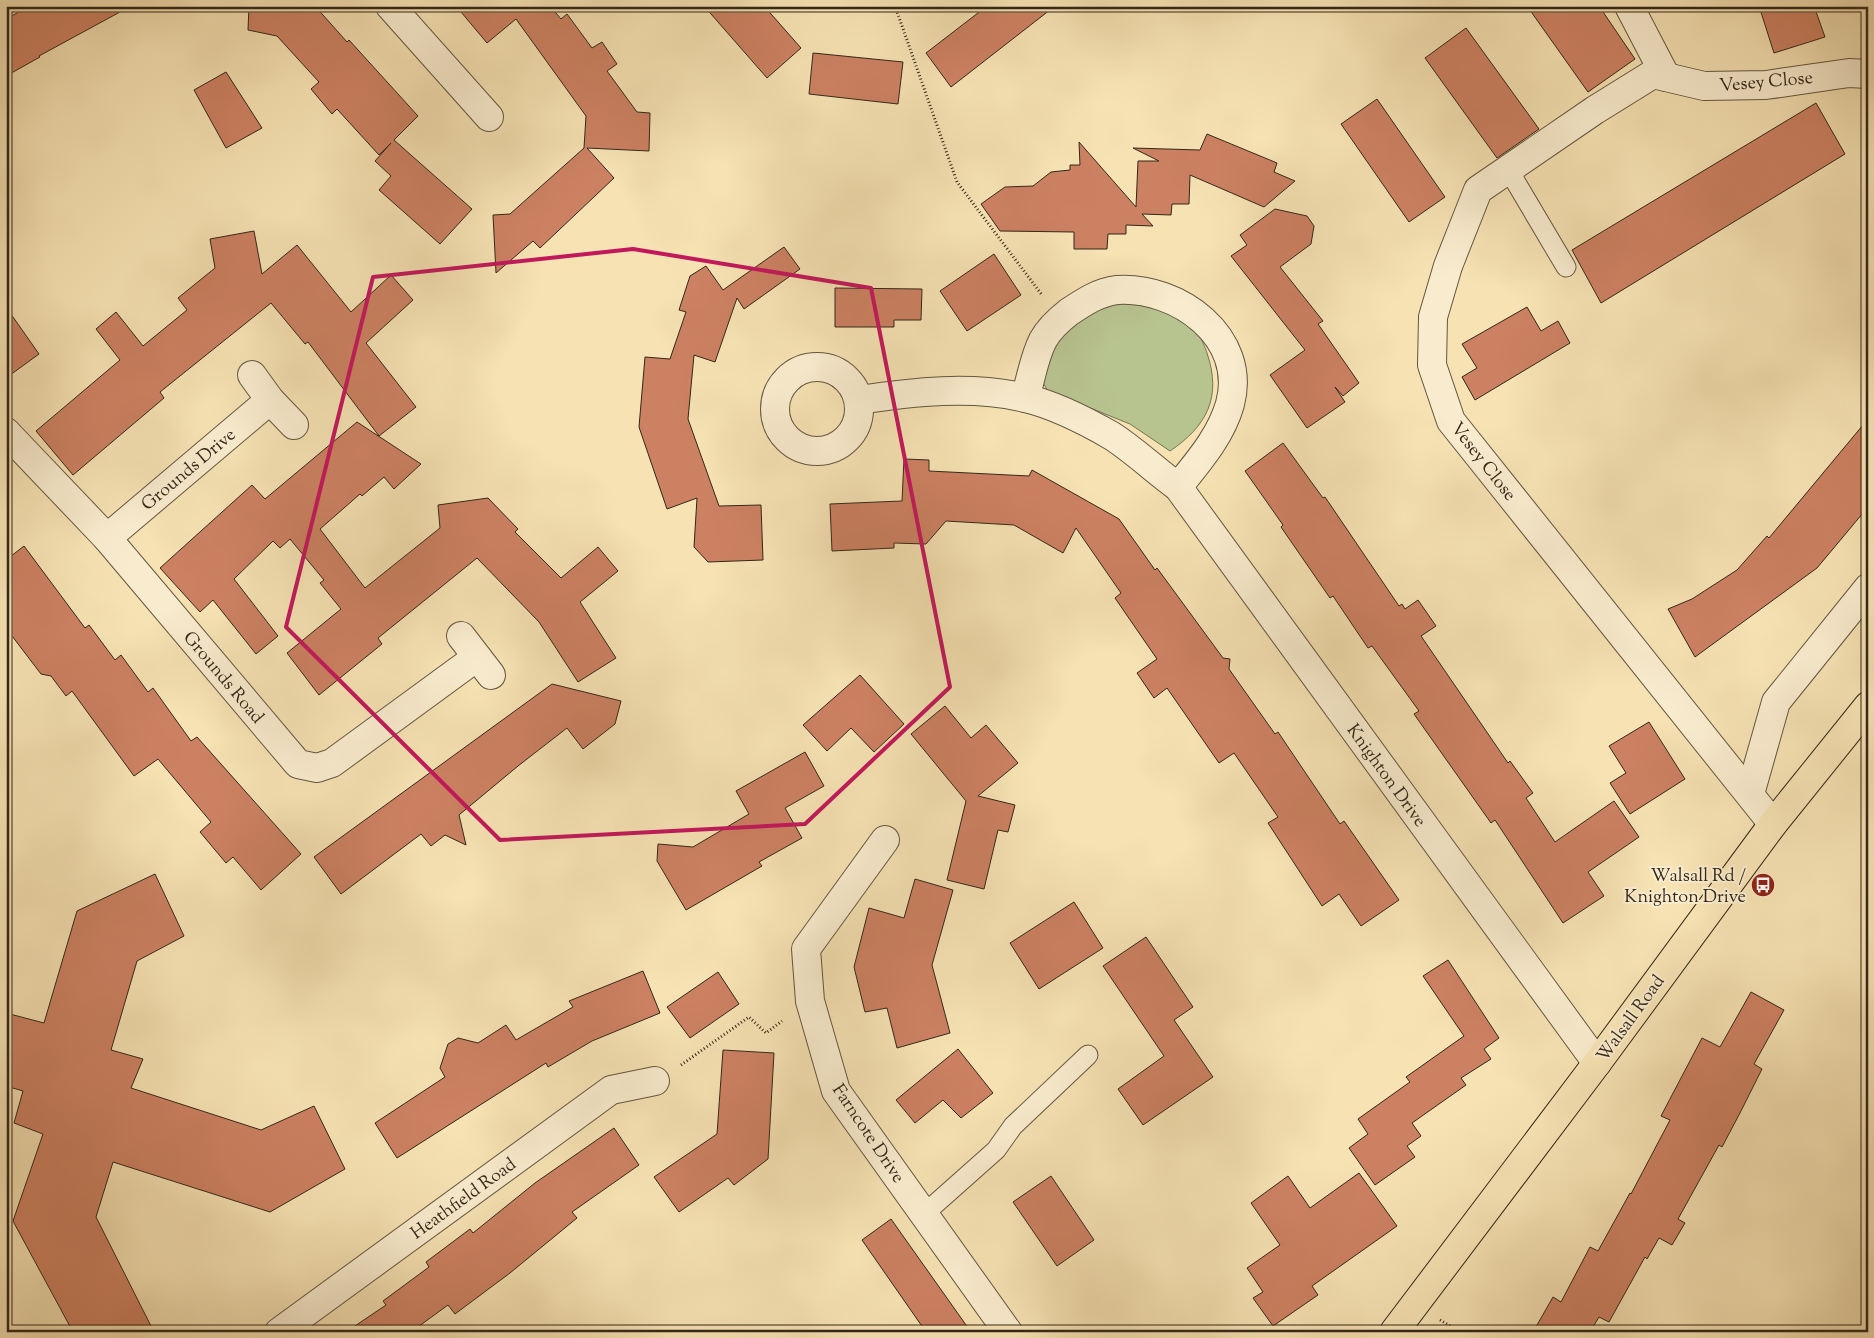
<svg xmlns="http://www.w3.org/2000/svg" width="1874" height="1338" font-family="'Sorts Mill Goudy',serif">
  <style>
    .green { fill: #b8c490; stroke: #757654 }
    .building { fill: #cc8162; stroke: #322719 }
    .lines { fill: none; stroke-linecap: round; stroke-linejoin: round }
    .lane-casing { stroke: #635640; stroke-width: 21 }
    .street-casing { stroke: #635640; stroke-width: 30 }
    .primary-casing { stroke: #322719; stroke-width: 30 }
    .path { stroke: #322719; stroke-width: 3; stroke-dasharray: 1 2.5; stroke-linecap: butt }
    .lane { stroke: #f9ecce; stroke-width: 19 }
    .street { stroke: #f9ecce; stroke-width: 28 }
    .primary { stroke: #f6e2b3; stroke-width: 28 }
    .marked { fill: none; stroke: #c2185b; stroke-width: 4; stroke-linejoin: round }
    .labels { text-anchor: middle; stroke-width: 4; stroke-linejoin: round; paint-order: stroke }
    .street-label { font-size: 18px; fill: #322719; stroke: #f9ecce }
    .poi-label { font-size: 18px; fill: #322719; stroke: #f9ecce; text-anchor: end }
  </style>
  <rect width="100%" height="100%" fill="#f6e2b3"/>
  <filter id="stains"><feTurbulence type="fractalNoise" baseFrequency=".004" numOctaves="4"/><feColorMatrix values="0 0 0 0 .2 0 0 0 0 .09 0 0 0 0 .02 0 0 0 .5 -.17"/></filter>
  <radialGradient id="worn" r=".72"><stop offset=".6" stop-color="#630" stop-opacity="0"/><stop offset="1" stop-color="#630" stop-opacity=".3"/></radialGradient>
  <!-- green -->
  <path class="green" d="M 1126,300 C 1147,303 1165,307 1184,318 C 1195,325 1203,341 1207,353 C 1222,397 1207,426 1170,451 L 1130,424 L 1048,391 L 1040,378 L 1067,322 L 1097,306 Z"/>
  <!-- building -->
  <g class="building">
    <polygon points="30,6 131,6 39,56 40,57 6,76 6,19"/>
    <polygon points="249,6 315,6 347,42 349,40 418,116 394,140 472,209 440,244 379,190 391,176 375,161 391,143 379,155 337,109 332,114 311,89 319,82 277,36 248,30"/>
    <polygon points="456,6 550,6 561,19 567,14 592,48 602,42 617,64 607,71 637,112 650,113 649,151 587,148 614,178 540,248 533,241 496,273 493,215 510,214 584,148 586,116 516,19 487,43"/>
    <polygon points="704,6 764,6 801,48 767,78"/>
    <polygon points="987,6 1055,6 951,87 926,53"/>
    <polygon points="1527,6 1599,6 1635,59 1588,92"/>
    <polygon points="1759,6 1814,6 1825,37 1774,53"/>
    <polygon points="1466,28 1539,129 1497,158 1425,58"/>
    <polygon points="813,53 903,62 898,104 809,94"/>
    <polygon points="226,72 262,128 226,148 194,90"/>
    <polygon points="1377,99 1445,197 1409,222 1341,124"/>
    <polygon points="1816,103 1845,154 1601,303 1572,250"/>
    <polygon points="1207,134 1277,163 1274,172 1295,181 1264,207 1190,175 1189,204 1172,204 1171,215 1142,214 1153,226 1126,225 1126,234 1108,234 1107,249 1074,249 1074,232 1000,231 981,204 1005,187 1033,186 1051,172 1070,170 1070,165 1080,165 1079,142 1136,207 1138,161 1159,161 1133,148 1200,150"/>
    <polygon points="1275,209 1307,216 1314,226 1311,244 1280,267 1323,321 1318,324 1359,383 1343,396 1335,387 1345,402 1307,428 1270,375 1305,350 1231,256 1247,245 1240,235"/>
    <polygon points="254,231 262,274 297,245 351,312 391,275 413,300 366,343 416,407 379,436 308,342 305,344 271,303 160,392 164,398 73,475 36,431 120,360 96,329 116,312 143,346 187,310 178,298 215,268 210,239"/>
    <polygon points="784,247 800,269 744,309 737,298 715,362 694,355 688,419 719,506 761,505 763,560 708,562 694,547 697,498 667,509 639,427 645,357 670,359 686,312 679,310 690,276 706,266 723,290"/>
    <polygon points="994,254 1021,295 967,331 940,291"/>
    <polygon points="835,288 922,289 921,320 894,320 894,327 835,327"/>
    <polygon points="6,307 39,354 6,378"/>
    <polygon points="1527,307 1541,331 1558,321 1570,343 1475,400 1462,377 1477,368 1462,344"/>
    <polygon points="1868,419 1868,507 1817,568 1695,657 1668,609 1692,599 1737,570 1767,536 1769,538"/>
    <polygon points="357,422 421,464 394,489 384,477 362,496 360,494 320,529 365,588 440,528 438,505 488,498 518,529 515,532 561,578 598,547 618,571 580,602 616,658 578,682 539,622 477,558 378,638 382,644 319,695 287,653 341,609 320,583 324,580 290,539 280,548 273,541 234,579 278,636 256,654 213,600 200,612 160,568 252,485 265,499"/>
    <polygon points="1283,443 1323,498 1325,497 1399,606 1402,604 1405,609 1418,600 1436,626 1421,636 1508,763 1510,761 1533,793 1526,798 1555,842 1614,801 1639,837 1588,872 1604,896 1563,923 1495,820 1491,823 1414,714 1419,711 1372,646 1368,648 1333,596 1330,598 1281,527 1283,525 1245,471"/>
    <polygon points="904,459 929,460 929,471 1029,476 1032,470 1119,519 1155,570 1157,568 1223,658 1230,659 1229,669 1275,734 1278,732 1340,824 1344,821 1399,900 1361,926 1339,894 1322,906 1268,823 1278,817 1234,753 1219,763 1167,688 1154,698 1137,673 1157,659 1115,598 1121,593 1076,528 1063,553 1014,525 946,521 926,544 894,543 894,548 832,551 830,504 902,501"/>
    <polygon points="24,546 85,628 89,625 115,660 121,655 148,692 153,688 191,741 197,737 301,854 261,890 233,857 226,863 200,832 211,822 158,759 134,776 72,691 66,696 51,676 41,674 9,632 9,628 6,624 6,560"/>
    <polygon points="860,675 904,724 874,752 851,728 827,751 803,725"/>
    <polygon points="552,684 621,701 615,724 583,749 567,728 518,766 459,815 466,845 445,835 431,846 421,834 341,894 314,857"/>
    <polygon points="945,706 971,738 986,725 1018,763 978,796 1015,805 1008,832 998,830 984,889 947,880 966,801 911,734"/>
    <polygon points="1649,722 1685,779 1630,814 1610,783 1626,773 1609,746"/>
    <polygon points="805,752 824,786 785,808 802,838 759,862 762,866 686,910 657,861 658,844 693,847 749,814 736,791"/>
    <polygon points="155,874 184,936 137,961 111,1050 143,1059 131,1088 261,1130 314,1106 345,1169 270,1212 113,1162 96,1217 154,1332 73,1332 13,1221 43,1134 14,1123 23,1091 6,1086 6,1013 44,1023 77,911"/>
    <polygon points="915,879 953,890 932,965 950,1033 897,1048 887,1008 865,1012 854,967 869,908 904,918"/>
    <polygon points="1074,902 1103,948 1039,989 1010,943"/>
    <polygon points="1146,937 1193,1007 1174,1020 1213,1077 1143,1125 1118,1089 1164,1056 1103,966"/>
    <polygon points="1448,960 1499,1038 1484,1049 1491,1059 1461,1078 1466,1085 1412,1123 1421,1136 1407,1146 1415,1157 1375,1185 1349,1148 1368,1134 1358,1119 1410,1082 1406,1077 1464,1036 1423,976"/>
    <polygon points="643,971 660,1013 592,1041 548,1067 546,1063 397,1158 375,1123 445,1077 440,1068 448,1044 458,1038 478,1043 506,1025 516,1040 573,1007 569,1001"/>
    <polygon points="718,972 739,1004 690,1038 667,1007"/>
    <polygon points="1751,992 1784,1010 1754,1064 1762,1069 1741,1111 1722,1147 1719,1145 1678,1219 1685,1223 1672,1245 1659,1238 1647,1259 1645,1257 1609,1322 1599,1317 1590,1332 1533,1332 1553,1297 1561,1302 1590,1247 1598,1251 1630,1193 1631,1194 1670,1120 1661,1116 1702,1038 1720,1047"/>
    <polygon points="958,1049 993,1093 961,1118 943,1100 915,1123 896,1100"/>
    <polygon points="723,1050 774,1053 768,1159 734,1185 728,1178 679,1212 654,1177 717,1134"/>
    <polygon points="614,1128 639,1165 572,1212 577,1218 510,1273 455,1314 448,1305 411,1332 346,1332 386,1305 383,1301 429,1267 426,1262 470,1229 473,1233 535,1183"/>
    <polygon points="1359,1173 1397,1226 1312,1286 1318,1295 1273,1326 1253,1298 1263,1292 1247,1268 1280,1245 1251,1203 1288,1176 1310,1208"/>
    <polygon points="1051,1176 1094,1240 1057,1266 1013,1202"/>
    <polygon points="891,1219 937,1284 971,1332 926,1332 862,1240"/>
  </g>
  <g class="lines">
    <!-- lane casing -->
    <g class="lane-casing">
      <g id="lane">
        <polyline points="1508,169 1566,267"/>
        <polyline points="924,1214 996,1150 1013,1126 1088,1055"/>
      </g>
    </g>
    <!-- street casing -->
    <g class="street-casing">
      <g id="street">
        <polyline points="390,6 489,117"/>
        <polyline points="1629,6 1666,77"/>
        <circle cx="817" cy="409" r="42"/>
        <polyline points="252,375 270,400 294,425"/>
        <path d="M 1025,398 C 1031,379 1034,357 1043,340 C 1049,329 1060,319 1069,312 C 1084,302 1099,292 1117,290 C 1178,286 1248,337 1230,404 C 1221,436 1198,462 1178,487"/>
        <path d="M 859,400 C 912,392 972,385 1025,398 C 1055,405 1086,421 1112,436 C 1135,451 1156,471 1178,487 L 1597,1063"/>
        <polyline points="6,432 107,538 298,764 317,768 332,763 477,657"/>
        <polyline points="107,538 270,400"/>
        <polyline points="461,636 491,675"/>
        <polyline points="1750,794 1776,702 1868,588"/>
        <polyline points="1773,824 1451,421 1432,365 1433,317 1448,266 1478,190 1595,110 1653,74 1704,86 1766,85 1849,73 1868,74"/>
        <polyline points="885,840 806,949 810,1001 836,1091 1008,1332"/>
        <polyline points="279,1332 611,1090 655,1081"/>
      </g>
    </g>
    <!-- primary casing -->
    <g class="primary-casing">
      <polyline id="primary" points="1394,1332 1597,1063 1773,824 1868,706"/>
    </g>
    <!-- path -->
    <g class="path">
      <polyline points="895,6 957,182 1042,295"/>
      <polyline points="681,1065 749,1017 766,1033 782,1021"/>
      <polyline points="1440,1320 1461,1332"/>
    </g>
    <!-- lane -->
    <use href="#lane" class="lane"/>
    <!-- street -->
    <use href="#street" class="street"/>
    <!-- primary -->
    <use href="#primary" class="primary"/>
  </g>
  <!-- marked area -->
  <path class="marked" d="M 633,249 L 871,288 L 950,687 L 805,824 L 500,840 L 286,627 L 373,277 Z"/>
  <!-- icons -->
  <defs>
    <g id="bus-disc" transform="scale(1.25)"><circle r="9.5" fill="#8f2418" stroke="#f9ecce"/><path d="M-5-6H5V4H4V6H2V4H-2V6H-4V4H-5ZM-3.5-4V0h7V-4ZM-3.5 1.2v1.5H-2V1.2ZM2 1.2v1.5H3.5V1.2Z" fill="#fff"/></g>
  </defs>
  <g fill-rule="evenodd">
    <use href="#bus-disc" x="1763" y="885"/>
  </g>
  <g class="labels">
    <!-- street labels -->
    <g class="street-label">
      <text transform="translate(1766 81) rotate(-5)" y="6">Vesey Close</text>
      <text transform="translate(1484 461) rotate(52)" y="6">Vesey Close</text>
      <text transform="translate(188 469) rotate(-40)" y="6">Grounds Drive</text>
      <text transform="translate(224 677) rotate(50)" y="6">Grounds Road</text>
      <text transform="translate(1387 775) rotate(54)" y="6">Knighton Drive</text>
      <text transform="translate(1630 1018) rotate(-54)" y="6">Walsall Road</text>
      <text transform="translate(869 1133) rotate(56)" y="6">Farncote Drive</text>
      <text transform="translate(463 1198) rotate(-36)" y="6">Heathfield Road</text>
    </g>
    <!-- poi labels -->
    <g class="poi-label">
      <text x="1746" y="881">Walsall Rd /<tspan x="1746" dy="21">Knighton Drive</tspan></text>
    </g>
  </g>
  <!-- margin -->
  <rect width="1874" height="1338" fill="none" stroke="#f6e2b3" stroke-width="25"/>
  <rect x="8" y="8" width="1859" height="1323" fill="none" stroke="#322719" stroke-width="2.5"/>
  <rect x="12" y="12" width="1849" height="1313" fill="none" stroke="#322719"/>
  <rect width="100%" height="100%" filter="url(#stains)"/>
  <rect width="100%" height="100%" fill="url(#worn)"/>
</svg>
